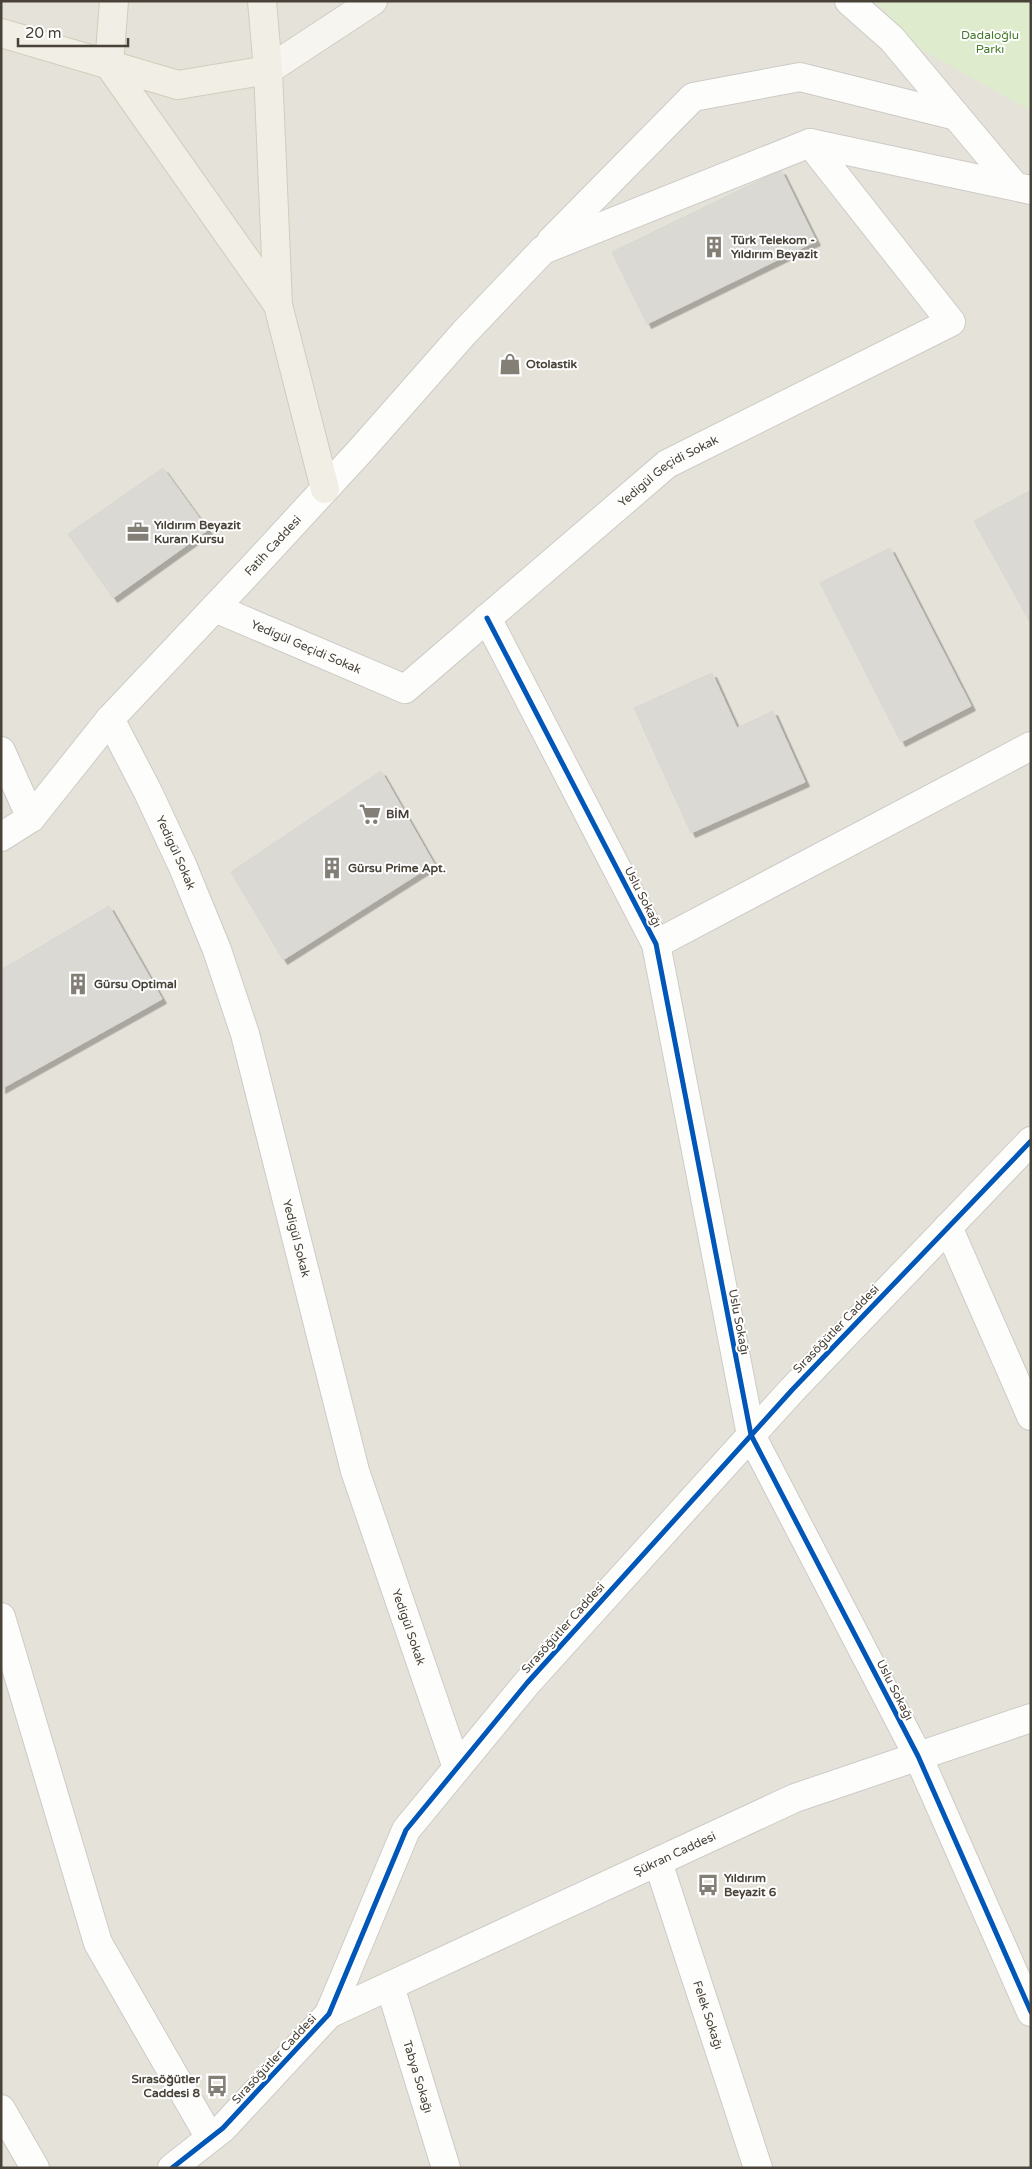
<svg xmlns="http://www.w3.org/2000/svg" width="1032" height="2169" font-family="'Varela Round',sans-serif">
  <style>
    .residential { fill: #e5e2d9 }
    .green { fill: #deeccd }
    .building { fill: #dbd9d4; stroke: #dad7d2; filter: url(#shadow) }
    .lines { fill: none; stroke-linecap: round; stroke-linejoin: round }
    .minor-casing { stroke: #cdcbc7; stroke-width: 30 }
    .tertiary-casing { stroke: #cdcbc7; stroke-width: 30 }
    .secondary-casing { stroke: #d0cdc3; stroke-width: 30 }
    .primary-casing { stroke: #d3ccb9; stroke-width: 30 }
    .minor { stroke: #fdfdfc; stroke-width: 28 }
    .tertiary { stroke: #fdfdfc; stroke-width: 28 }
    .secondary { stroke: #f7f5f0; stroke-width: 28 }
    .primary { stroke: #f1eee5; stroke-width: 28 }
    .cycleway-casing { stroke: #fff; stroke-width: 8 }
    .cycleway { stroke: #0057b8; stroke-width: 5 }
    .labels { text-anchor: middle; stroke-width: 4; stroke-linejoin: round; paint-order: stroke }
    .park-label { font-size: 12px; fill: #467a2b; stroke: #fff }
    .poi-label { font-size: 12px; font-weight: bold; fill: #484238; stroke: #fff; text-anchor: start }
    .street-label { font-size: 12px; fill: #484238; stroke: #fff }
  </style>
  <defs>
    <filter id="shadow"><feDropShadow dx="4.5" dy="4.5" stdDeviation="0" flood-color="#0004"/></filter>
  </defs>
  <rect width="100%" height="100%" fill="#f1f0ec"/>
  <!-- residential -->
  <rect class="residential" x="1" y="1" width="1030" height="2167"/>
  <!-- green -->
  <polygon class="green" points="875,1 1031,1 1031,111 921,49"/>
  <!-- building -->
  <g class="building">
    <polygon points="781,170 816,241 647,324 612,252"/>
    <polygon points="163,468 208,530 113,598 68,534"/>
    <polygon points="1031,490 1031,624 974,521"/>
    <polygon points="890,548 971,706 901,742 820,583"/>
    <polygon points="712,673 737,728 773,711 805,782 691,833 634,708"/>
    <polygon points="381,771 434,864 283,960 231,872"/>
    <polygon points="109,906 162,999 1,1089 1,970"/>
  </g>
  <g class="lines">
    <!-- minor casing -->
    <g class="minor-casing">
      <g id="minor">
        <path id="s1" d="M 215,608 L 405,689 L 667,464 L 951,322 L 810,143"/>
        <polyline points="487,618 656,944 751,1435 918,1756 1031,2012"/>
        <path id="s2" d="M 110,719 L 148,792 L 183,867 L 217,950 L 245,1034 L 355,1471 L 457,1768"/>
        <polyline points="1,751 31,818"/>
        <path id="s3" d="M 1,837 L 31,818 L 110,719 L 256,564 L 361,450 L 464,333 L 543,250"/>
        <polyline points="656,944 1031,746"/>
        <polyline points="948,1227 1031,1416"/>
        <polyline points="1,1617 98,1943 210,2138"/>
        <path id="s4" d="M 658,1862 L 758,2168"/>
        <path id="s5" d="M 390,1986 L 446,2168"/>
        <polyline points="1,2109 35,2168"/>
      </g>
    </g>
    <!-- tertiary casing -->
    <g class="tertiary-casing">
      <g id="tertiary">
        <polyline points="849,1 892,39 1014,185"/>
        <polyline points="551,241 693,97 800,77 956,116"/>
        <polyline points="543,250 810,143 1031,190"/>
        <path id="s6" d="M 329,2014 L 795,1798 L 1031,1718"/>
        <polyline points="172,2168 223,2128 329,2014 406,1830 527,1683 792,1390 1031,1141"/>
      </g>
    </g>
    <!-- secondary casing -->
    <g class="secondary-casing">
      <polyline id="secondary" points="268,70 373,1"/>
    </g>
    <!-- primary casing -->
    <g class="primary-casing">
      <g id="primary">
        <polyline points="114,1 109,65 278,305"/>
        <polyline points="262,1 268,70 278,305 325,489"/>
        <polyline points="1,33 178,85 268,70"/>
      </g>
    </g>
    <!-- minor -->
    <use href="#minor" class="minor"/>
    <!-- tertiary -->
    <use href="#tertiary" class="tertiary"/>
    <!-- secondary -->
    <use href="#secondary" class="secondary"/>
    <!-- primary -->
    <use href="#primary" class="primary"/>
    <!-- cycleway casing -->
    <g class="cycleway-casing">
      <g id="cycleway">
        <polyline points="487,618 656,944 751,1435 918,1756 1031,2012"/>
        <polyline points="172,2168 223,2128 329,2014 406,1830 527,1683 792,1390 1031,1141"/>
      </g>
    </g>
    <!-- cycleway -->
    <use href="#cycleway" class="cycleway"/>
  </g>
  <!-- icons -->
  <defs>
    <g id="building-bare" transform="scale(1.725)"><path d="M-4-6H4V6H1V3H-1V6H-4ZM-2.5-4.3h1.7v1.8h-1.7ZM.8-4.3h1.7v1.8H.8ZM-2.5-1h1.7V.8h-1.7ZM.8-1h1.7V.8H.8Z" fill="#837f77" stroke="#fff" stroke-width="2.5" paint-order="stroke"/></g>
    <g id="shop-bare" transform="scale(1.725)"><path d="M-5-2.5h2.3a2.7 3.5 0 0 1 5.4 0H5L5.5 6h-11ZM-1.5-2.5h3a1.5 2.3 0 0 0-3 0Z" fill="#837f77" stroke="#fff" stroke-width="2.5" paint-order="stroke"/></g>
    <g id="office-bare" transform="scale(1.725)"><path d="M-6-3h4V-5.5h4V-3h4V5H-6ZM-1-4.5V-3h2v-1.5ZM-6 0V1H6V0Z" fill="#837f77" stroke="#fff" stroke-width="2.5" paint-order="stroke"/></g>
    <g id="supermarket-bare" transform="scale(1.725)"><path d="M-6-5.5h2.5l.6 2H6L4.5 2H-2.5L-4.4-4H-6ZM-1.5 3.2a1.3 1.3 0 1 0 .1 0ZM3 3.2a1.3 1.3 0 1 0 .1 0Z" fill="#837f77" stroke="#fff" stroke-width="2.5" paint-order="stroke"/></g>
    <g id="bus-bare" transform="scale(1.725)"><path d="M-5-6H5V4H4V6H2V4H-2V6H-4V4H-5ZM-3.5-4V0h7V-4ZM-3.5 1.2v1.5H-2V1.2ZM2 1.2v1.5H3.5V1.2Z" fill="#837f77" stroke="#fff" stroke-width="2.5" paint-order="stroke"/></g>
  </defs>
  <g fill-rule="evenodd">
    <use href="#building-bare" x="714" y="247"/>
    <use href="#shop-bare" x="510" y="364"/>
    <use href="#office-bare" x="138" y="532"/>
    <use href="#supermarket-bare" x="370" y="814"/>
    <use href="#building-bare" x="332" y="868"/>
    <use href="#building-bare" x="78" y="984"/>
    <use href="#bus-bare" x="708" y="1885"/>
    <use href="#bus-bare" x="217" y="2086"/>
  </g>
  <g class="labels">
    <!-- park labels -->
    <g class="park-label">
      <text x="990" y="39">Dadaloğlu<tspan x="990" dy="14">Parkı</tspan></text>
    </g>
    <!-- poi labels -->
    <g class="poi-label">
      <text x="731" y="244">Türk Telekom -<tspan x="731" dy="14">Yıldırım Beyazit</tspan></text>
      <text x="526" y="368">Otolastik</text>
      <text x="154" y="529">Yıldırım Beyazit<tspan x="154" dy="14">Kuran Kursu</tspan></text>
      <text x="386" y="818">BİM</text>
      <text x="348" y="872">Gürsu Prime Apt.</text>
      <text x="94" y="988">Gürsu Optimal</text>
      <text x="724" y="1882">Yıldırım<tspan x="724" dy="14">Beyazit 6</tspan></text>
      <text x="200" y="2083" text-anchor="end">Sırasöğütler<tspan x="200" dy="14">Caddesi 8</tspan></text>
    </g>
    <!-- street labels -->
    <g class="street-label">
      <text dy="4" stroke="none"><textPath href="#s1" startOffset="549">Yedigül Geçidi Sokak</textPath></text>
      <text dy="4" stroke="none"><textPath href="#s3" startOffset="400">Fatih Caddesi</textPath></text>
      <text dy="4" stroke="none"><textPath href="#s1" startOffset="99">Yedigül Geçidi Sokak</textPath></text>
      <text dy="4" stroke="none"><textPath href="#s2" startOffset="149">Yedigül Sokak</textPath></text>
      <text transform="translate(643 897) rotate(63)" y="4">Uslu Sokağı</text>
      <text dy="4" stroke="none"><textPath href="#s2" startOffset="554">Yedigül Sokak</textPath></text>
      <text transform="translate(739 1322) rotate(79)" y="4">Uslu Sokağı</text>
      <text transform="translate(836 1329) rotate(-46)" y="4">Sırasöğütler Caddesi</text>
      <text dy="4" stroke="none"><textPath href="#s2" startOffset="959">Yedigül Sokak</textPath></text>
      <text transform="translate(563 1628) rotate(-48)" y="4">Sırasöğütler Caddesi</text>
      <text transform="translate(895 1690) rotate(63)" y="4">Uslu Sokağı</text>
      <text dy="4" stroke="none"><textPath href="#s6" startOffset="381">Şükran Caddesi</textPath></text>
      <text dy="4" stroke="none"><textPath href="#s4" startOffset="161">Felek Sokağı</textPath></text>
      <text transform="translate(274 2059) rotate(-47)" y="4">Sırasöğütler Caddesi</text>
      <text dy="4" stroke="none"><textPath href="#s5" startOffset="95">Tabya Sokağı</textPath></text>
    </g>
  </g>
  <!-- border -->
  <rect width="1032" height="2169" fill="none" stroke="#484238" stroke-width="5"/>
  <!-- scale -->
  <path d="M18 38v8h110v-8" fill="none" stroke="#484238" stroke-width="2.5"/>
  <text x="25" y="38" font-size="15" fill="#484238" stroke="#ffffff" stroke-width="4" paint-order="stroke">20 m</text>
</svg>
